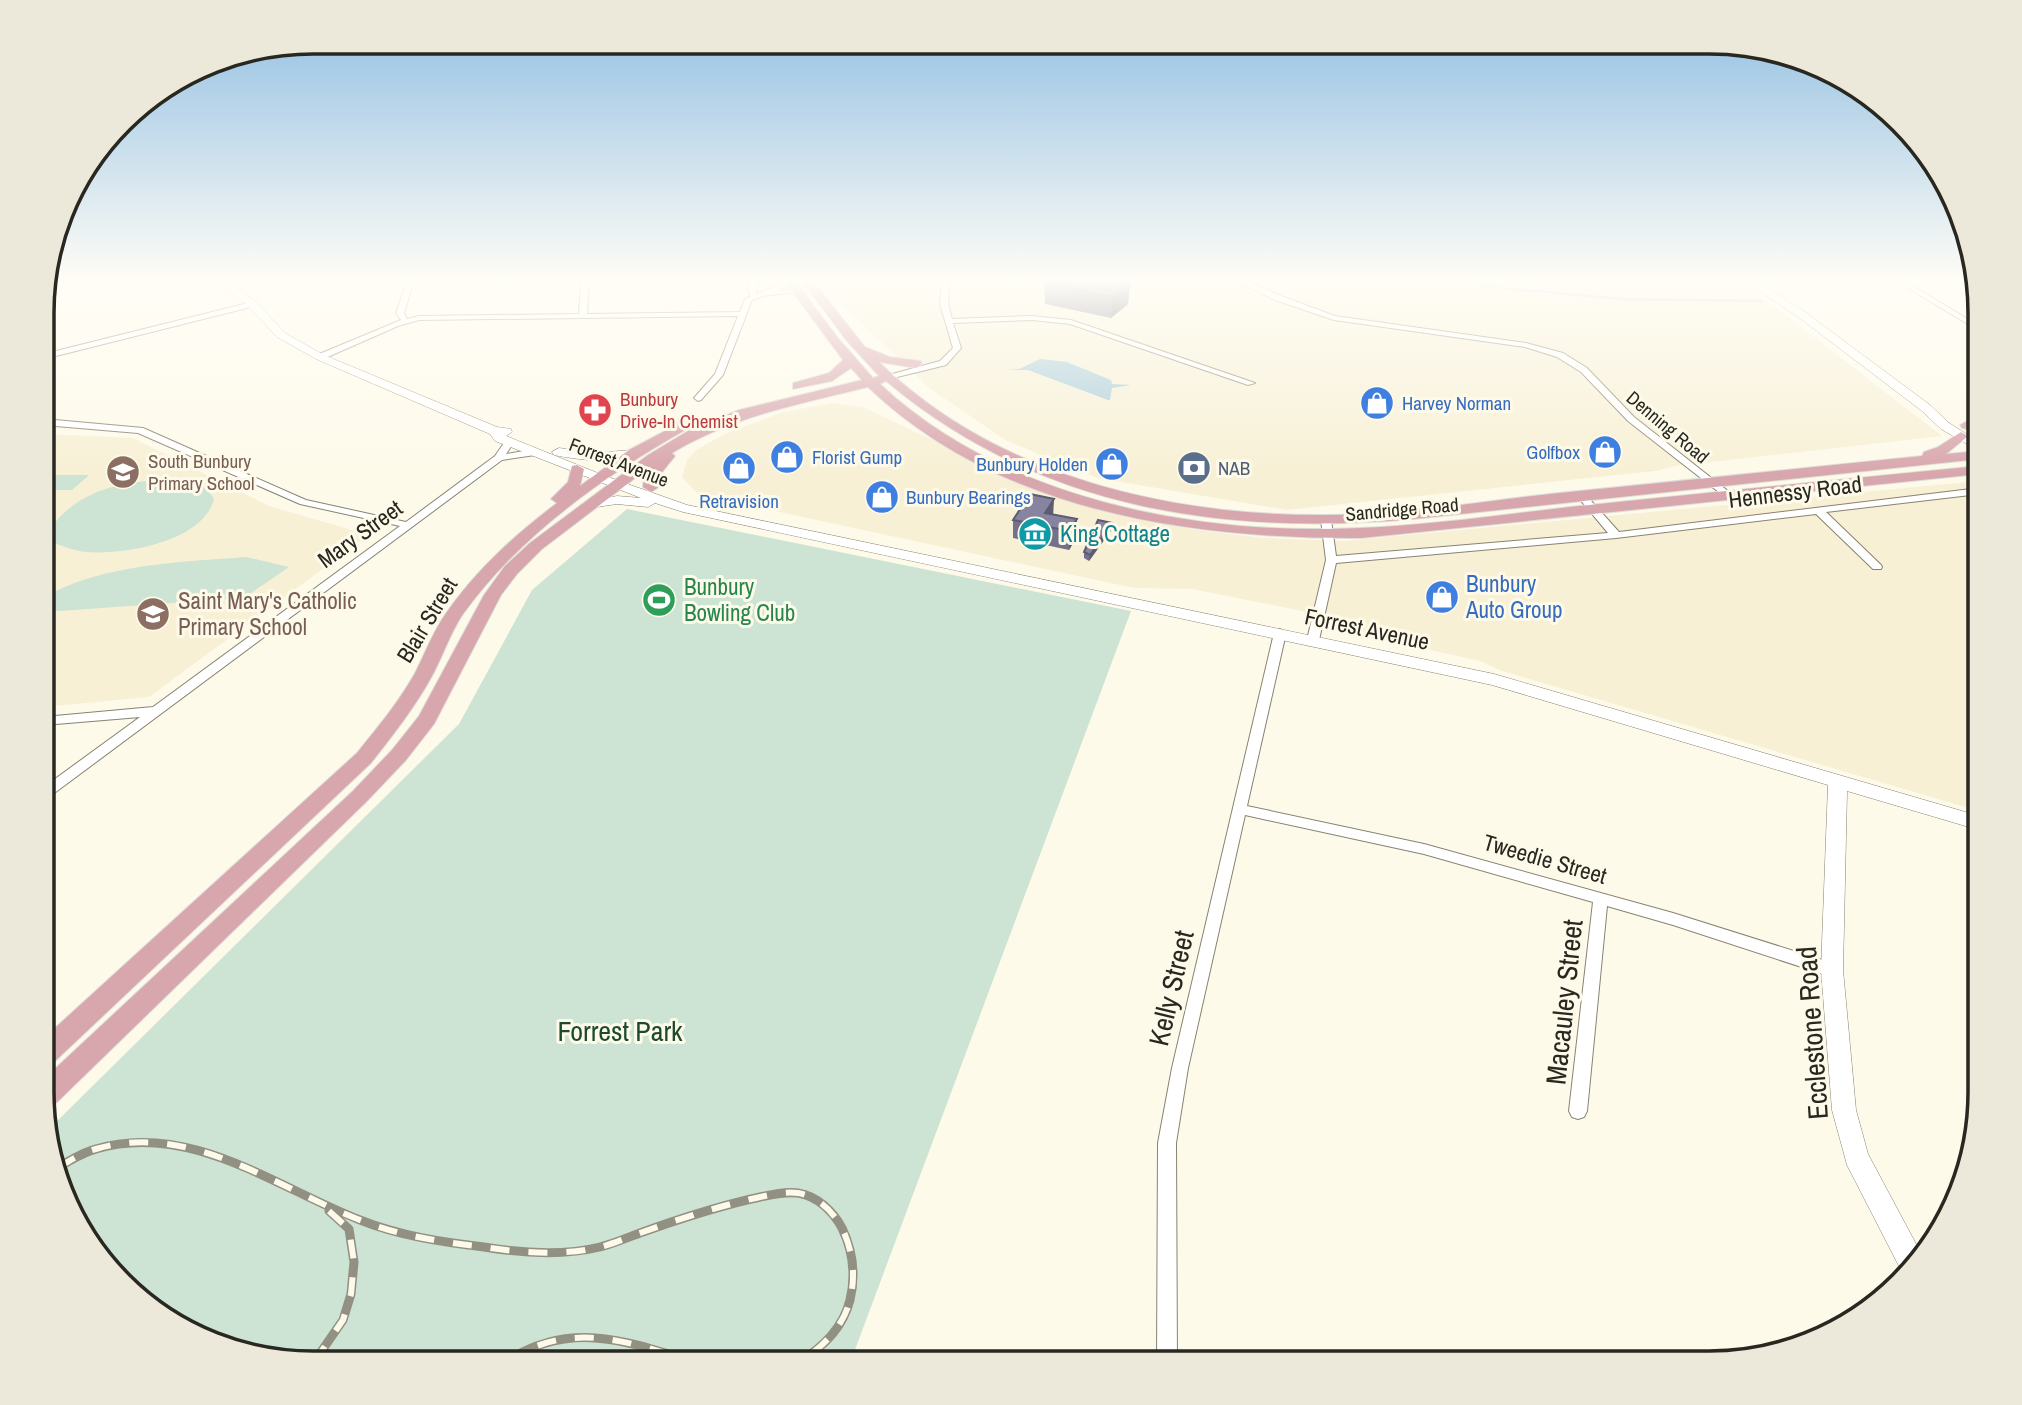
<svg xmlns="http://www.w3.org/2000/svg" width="2022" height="1405" font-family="'Archivo Narrow',sans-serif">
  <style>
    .built { fill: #f7f0d5 }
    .green { fill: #cde3d3 }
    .water { fill: #a8cbd9 }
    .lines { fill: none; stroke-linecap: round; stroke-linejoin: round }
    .stream { stroke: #a8cbd9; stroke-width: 2.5 }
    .street-casing { stroke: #888371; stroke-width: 2 }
    .secondary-casing { stroke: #888371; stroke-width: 1 }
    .primary-casing { stroke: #dddddb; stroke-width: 2 }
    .street { fill: #fff; fill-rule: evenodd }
    .secondary { fill: #fff; fill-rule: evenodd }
    .primary { fill: #d8a6ad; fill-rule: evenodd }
    .rail-casing { stroke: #928f83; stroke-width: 9 }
    .rail { stroke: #fefaea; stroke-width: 6; stroke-dasharray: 19; stroke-linecap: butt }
    .wall { fill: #73728a }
    .shaded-wall { fill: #5e5c70 }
    .building { fill: #8684a0; stroke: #5e5c70; stroke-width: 2 }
    .labels { text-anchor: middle; stroke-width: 6; stroke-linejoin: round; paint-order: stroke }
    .far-health-label { font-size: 19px; fill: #be3a42; stroke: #fefaea; text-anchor: start }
    .far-shop-label { font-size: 19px; fill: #366cbe; stroke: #fefaea; text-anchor: start }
    .far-street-label { font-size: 19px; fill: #292820; stroke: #fefaea }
    .far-education-label { font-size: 19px; fill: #785e54; stroke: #fefaea; text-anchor: start }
    .far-service-label { font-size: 19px; fill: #4e5e75; stroke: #fefaea; text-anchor: start }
    .street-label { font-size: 23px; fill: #292820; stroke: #fefaea }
    .culture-label { font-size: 23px; fill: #0d838f; stroke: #fefaea; text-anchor: start }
    .shop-label { font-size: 23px; fill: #366cbe; stroke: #fefaea; text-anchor: start }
    .leisure-label { font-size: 23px; fill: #27864d; stroke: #fefaea; text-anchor: start }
    .education-label { font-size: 23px; fill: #785e54; stroke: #fefaea; text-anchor: start }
    .near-street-label { font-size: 28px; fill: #292820; stroke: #fefaea }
    .near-park-label { font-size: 28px; fill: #1b4a2d; stroke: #fefaea }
    .rim { fill: none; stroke: #292820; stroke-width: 3.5 }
  </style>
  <rect width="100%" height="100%" fill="#fefaea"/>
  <!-- built -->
  <g class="built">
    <polygon points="821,278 1679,278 1687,283 1743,288 1775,307 1942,436 1675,466 1655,471 1286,510 1098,478 1007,441 929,388 832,294"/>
    <polygon points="832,403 863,407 1028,485 1066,499 1128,517 1197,530 1264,538 1344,541 1979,481 1979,811 1502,671 1480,661 1354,633 1346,626 1347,620 1192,589 1134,588 737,503 697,493 682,477 687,460 696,450 725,434 783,412"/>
    <polygon points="44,434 133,438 269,506 369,535 149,697 44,707"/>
  </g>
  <!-- green -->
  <g class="green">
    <polygon points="44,475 89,475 72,490 44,490"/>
    <path d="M 175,480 C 191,482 206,484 214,499 C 203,542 124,555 87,552 C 74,551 62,546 50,541 L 49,530 C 79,488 126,480 175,480 Z"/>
    <polygon points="627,509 1131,611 850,1363 296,1362 226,1348 149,1307 78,1227 46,1132 459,724 532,590"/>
    <path d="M 246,557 L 289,567 L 244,598 L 59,611 L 44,610 L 44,597 C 103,564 180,562 246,557 Z"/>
  </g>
  <!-- water -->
  <polygon class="water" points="1040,359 1067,362 1111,380 1112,384 1131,385 1112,388 1110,400 1108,400 1028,370 1008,370 1019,369"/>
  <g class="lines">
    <!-- stream -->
    <polyline class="stream" points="1480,286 1621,299 1762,301"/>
    <!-- street casing -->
    <g class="street-casing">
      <g id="street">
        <polygon points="243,278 255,278 225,287 221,285"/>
        <path d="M 408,278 L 415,278 L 404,313 L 407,319 L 419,316 L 579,314 L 581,278 L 589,278 L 587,314 L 740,312 L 745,299 L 751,296 L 748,291 L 751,278 L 759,278 L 756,291 L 757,294 L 772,288 L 786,278 L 793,280 L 779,291 C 789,290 796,288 801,278 L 808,278 C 799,296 785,293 769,295 C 764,295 757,299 752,300 L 723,375 L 701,400 L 698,401 L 694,398 L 715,374 L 738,316 L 419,320 L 398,326 L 323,359 L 317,359 L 317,355 L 401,320 L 396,313 Z"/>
        <polygon points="942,278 950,278 948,304 952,319 1032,316 1071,320 1255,383 1248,385 1070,324 1032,320 953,323 961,348 946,365 885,380 885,376 940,361 953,348 940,304"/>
        <polygon points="1231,278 1240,278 1281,296 1335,316 1526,343 1563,353 1587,368 1634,417 1733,495 1731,497 1725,497 1628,421 1581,372 1557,357 1525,347 1334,320 1275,300"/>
        <polygon points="1892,278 1900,278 1979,326 1979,331"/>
        <polygon points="252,302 255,302 255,306 44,359 44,354"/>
        <polygon points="44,419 143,428 306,500 406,522 495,456 506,440 512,440 514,442 506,454 535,449 540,452 535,455 502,460 49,797 44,799 44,787 140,717 44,725 44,717 153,707 400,526 300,504 138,433 44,425"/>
        <polygon points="1979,488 1979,494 1826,512 1881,565 1882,567 1881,569 1873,569 1816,514 1616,538 1336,563 1319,640 1313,644 1307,640 1326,560 1321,520 1326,517 1331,520 1336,556 1608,533 1577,496 1582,493 1585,494 1619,532"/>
        <polygon points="1280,629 1286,633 1247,806 1424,844 1673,913 1832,963 1837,965 1840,970 1837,975 1832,977 1673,925 1607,906 1587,1111 1584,1117 1578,1119 1572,1117 1569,1111 1593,902 1424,854 1245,815 1188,1068 1176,1143 1177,1363 1157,1363 1158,1143 1172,1068 1274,633"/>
      </g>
    </g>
    <!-- secondary casing -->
    <g class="secondary-casing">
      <g id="secondary">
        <polygon points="213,278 225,278 256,302 285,333 324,355 497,427 511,429 512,432 506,436 605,476 687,505 1494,674 1979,816 1979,830 1847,791 1843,970 1856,1110 1868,1154 1923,1257 1903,1274 1847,1165 1832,1110 1821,970 1828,785 1492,685 683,512 655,503 648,507 617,504 583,509 583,503 617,496 641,498 495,441 490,434 316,359 277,337 248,306"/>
        <polygon points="1740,278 1752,278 1805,312 1930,405 1949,423 1979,442 1979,451 1941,429 1922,411 1797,316"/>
        <path d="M 559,448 L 595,453 L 632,450 L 639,454 C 623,466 574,459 554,455 L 552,452 Z"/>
      </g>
    </g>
    <!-- primary casing -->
    <g class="primary-casing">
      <g id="primary">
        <path d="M 782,278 L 793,278 L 838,338 L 873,378 L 879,376 L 846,340 L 800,278 L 811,278 L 865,347 L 890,357 L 921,361 L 922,364 L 916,368 L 879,362 C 996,476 1167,516 1326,515 C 1404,515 1482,501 1559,493 C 1680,481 1801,468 1922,456 L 1924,452 L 1938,447 L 1961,432 L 1968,436 L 1946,454 L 1979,451 L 1979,459 L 1413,519 C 1221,536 1037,508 886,381 L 880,384 C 1004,500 1196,536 1360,528 C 1439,525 1519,512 1599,504 C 1725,491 1852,478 1979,466 L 1979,474 L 1361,538 C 1189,539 997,511 868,387 C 800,404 733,416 672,453 L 675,456 L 658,477 L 659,487 L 651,492 L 643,487 L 644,476 L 651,466 L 542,549 L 517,574 L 501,595 L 434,724 L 406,760 L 367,801 L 53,1106 L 44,1109 L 44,1079 L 353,791 L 392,750 L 419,716 L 484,595 L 505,566 L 530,543 L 648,455 L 693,428 L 739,410 L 862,380 L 851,368 L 832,381 L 793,389 L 793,383 L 829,373 L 843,360 Z"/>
        <polygon points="1967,421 1979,424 1979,432 1962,428 1960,425"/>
        <path d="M 682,422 L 687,423 L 687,429 C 605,475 518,537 463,614 C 450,633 443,656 432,676 C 415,707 393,735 371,763 L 53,1063 L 44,1067 L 44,1038 L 357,753 C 377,728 398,703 414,675 C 425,654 433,631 447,612 C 477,569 515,535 557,503 L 551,499 L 568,482 L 572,466 L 577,465 L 584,469 L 580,486 L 629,450 Z"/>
      </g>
    </g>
    <!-- street -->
    <use href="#street" class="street"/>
    <!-- secondary -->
    <use href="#secondary" class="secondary"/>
    <!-- primary -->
    <use href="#primary" class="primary"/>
    <!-- rail casing -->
    <g class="rail-casing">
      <g id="rail">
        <path d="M 58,1167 C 70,1161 83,1152 96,1149 C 190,1121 277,1188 360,1220 C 400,1236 442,1242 484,1247 C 521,1253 563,1256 600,1247 C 613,1244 626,1238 640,1233 C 676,1220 713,1208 751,1199 C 766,1196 782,1191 798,1193 C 817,1196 833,1211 842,1228 C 853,1251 856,1275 850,1300 C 843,1328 821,1349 797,1363"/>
        <polyline points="314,1362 343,1320 351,1294 354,1262 349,1229 329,1211"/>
        <path d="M 504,1363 C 569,1319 628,1341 696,1363"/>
      </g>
    </g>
    <!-- rail -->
    <use href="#rail" class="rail"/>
  </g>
  <!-- wall -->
  <g class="wall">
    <polygon points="1044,278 1118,278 1130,283 1128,304 1111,318 1045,304"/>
    <polygon points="1053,514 1077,519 1076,538 1069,550 1013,538 1013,520"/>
    <polygon points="1112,523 1112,529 1089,561 1084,558 1084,552"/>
  </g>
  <!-- shaded-wall -->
  <g class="shaded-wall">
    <polygon points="1130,283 1128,304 1111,318 1112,297"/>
    <polygon points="1054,499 1053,518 1045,513"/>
    <polygon points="1077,519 1076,538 1069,550 1069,531"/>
    <polygon points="1112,523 1112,529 1089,561 1090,555"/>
  </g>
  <!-- building -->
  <g class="building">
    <polygon points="1045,278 1118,278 1130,283 1112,297 1045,283"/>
    <polygon points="1030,494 1054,499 1045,513 1077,519 1069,531 1013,520"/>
    <polygon points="1098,520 1112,523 1090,555 1084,552"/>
  </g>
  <!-- sky -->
  <linearGradient id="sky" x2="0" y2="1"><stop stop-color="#8ebde2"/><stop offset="0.59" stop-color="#fffdf6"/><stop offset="1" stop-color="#fffdf6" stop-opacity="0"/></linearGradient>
  <rect width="2022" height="475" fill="url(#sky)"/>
  <!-- icons -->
  <defs>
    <g id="shop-disc" transform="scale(1.75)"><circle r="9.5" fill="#3f7fe0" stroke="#fefaea"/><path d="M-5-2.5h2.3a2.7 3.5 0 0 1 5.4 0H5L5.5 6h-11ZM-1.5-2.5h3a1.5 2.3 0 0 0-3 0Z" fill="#fff"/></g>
    <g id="pharmacy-disc" transform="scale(1.75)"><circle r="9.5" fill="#e0444e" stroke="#fefaea"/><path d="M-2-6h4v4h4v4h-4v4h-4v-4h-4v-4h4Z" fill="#fff"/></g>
    <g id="bank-disc" transform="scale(1.75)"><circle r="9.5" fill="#5c6f8a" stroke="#fefaea"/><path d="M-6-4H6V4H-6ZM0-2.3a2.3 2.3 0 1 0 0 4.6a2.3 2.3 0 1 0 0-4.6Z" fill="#fff"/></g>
    <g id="school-disc" transform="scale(1.75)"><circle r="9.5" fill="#8d6e63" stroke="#fefaea"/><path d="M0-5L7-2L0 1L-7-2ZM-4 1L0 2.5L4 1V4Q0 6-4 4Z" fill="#fff"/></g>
    <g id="museum-disc" transform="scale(1.75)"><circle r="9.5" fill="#0f9aa8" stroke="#fefaea"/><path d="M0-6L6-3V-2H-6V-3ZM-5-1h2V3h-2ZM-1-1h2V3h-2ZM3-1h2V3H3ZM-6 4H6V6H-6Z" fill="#fff"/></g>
    <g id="stadium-disc" transform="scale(1.75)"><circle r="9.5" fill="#2e9e5b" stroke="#fefaea"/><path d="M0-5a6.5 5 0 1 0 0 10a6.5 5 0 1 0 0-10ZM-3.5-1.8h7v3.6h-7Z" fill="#fff"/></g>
  </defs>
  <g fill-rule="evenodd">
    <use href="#shop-disc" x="1377" y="403"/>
    <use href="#pharmacy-disc" x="595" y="410"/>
    <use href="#shop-disc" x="1605" y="452"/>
    <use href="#shop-disc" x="787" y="457"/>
    <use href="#shop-disc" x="1112" y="464"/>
    <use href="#shop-disc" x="739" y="468"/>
    <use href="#bank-disc" x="1194" y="468"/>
    <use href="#school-disc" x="123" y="472"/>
    <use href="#shop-disc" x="882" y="497"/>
    <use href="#museum-disc" x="1035" y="534"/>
    <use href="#shop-disc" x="1442" y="597"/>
    <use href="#stadium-disc" x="659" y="600"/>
    <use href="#school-disc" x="153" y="614"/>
  </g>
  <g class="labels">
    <!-- far-health labels -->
    <g class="far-health-label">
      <text x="620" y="406">Bunbury<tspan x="620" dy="22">Drive-In Chemist</tspan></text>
    </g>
    <!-- far-shop labels -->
    <g class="far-shop-label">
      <text x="1402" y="410">Harvey Norman</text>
      <text x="1580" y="459" text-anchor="end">Golfbox</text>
      <text x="812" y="464">Florist Gump</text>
      <text x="1088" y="471" text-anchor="end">Bunbury Holden</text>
      <text x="906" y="504">Bunbury Bearings</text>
      <text x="739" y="508" text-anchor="middle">Retravision</text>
    </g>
    <!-- far-street labels -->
    <g class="far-street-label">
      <text transform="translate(1668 427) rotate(40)" y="7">Denning Road</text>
      <text transform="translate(619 462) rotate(21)" y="7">Forrest Avenue</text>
      <text transform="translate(1402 509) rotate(-5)" y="7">Sandridge Road</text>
    </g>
    <!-- far-education labels -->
    <g class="far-education-label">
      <text x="148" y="468">South Bunbury<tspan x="148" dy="22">Primary School</tspan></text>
    </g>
    <!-- far-service labels -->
    <g class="far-service-label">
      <text x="1218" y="475">NAB</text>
    </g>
    <!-- street labels -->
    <g class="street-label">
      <text transform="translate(1795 492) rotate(-7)" y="8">Hennessy Road</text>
      <text transform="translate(360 534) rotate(-36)" y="8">Mary Street</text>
      <text transform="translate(427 620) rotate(-59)" y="8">Blair Street</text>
      <text transform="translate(1367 629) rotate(12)" y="8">Forrest Avenue</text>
      <text transform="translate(1545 859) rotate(16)" y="8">Tweedie Street</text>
    </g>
    <!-- culture labels -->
    <g class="culture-label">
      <text x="1060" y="542">King Cottage</text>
    </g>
    <!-- shop labels -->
    <g class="shop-label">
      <text x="1466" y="592">Bunbury<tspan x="1466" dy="26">Auto Group</tspan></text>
    </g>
    <!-- leisure labels -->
    <g class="leisure-label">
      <text x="684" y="595">Bunbury<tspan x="684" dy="26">Bowling Club</tspan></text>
    </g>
    <!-- education labels -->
    <g class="education-label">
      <text x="178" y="609">Saint Mary's Catholic<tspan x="178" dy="26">Primary School</tspan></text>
    </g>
    <!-- near-street labels -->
    <g class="near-street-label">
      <text transform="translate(1171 988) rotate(-77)" y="10">Kelly Street</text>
      <text transform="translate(1564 1002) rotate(-84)" y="10">Macauley Street</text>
      <text transform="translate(1812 1033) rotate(-94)" y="10">Ecclestone Road</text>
    </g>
    <!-- near-park labels -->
    <g class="near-park-label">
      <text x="620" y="1041">Forrest Park</text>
    </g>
  </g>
  <!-- crop -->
  <path d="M0 0H2022V1405H0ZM313 54H1709A259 259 0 0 1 1968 313V1092A259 259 0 0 1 1709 1351H313A259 259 0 0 1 54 1092V313A259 259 0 0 1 313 54Z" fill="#ede9da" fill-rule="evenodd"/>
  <path class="rim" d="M313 54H1709A259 259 0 0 1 1968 313V1092A259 259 0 0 1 1709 1351H313A259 259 0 0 1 54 1092V313A259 259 0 0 1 313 54Z"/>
</svg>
